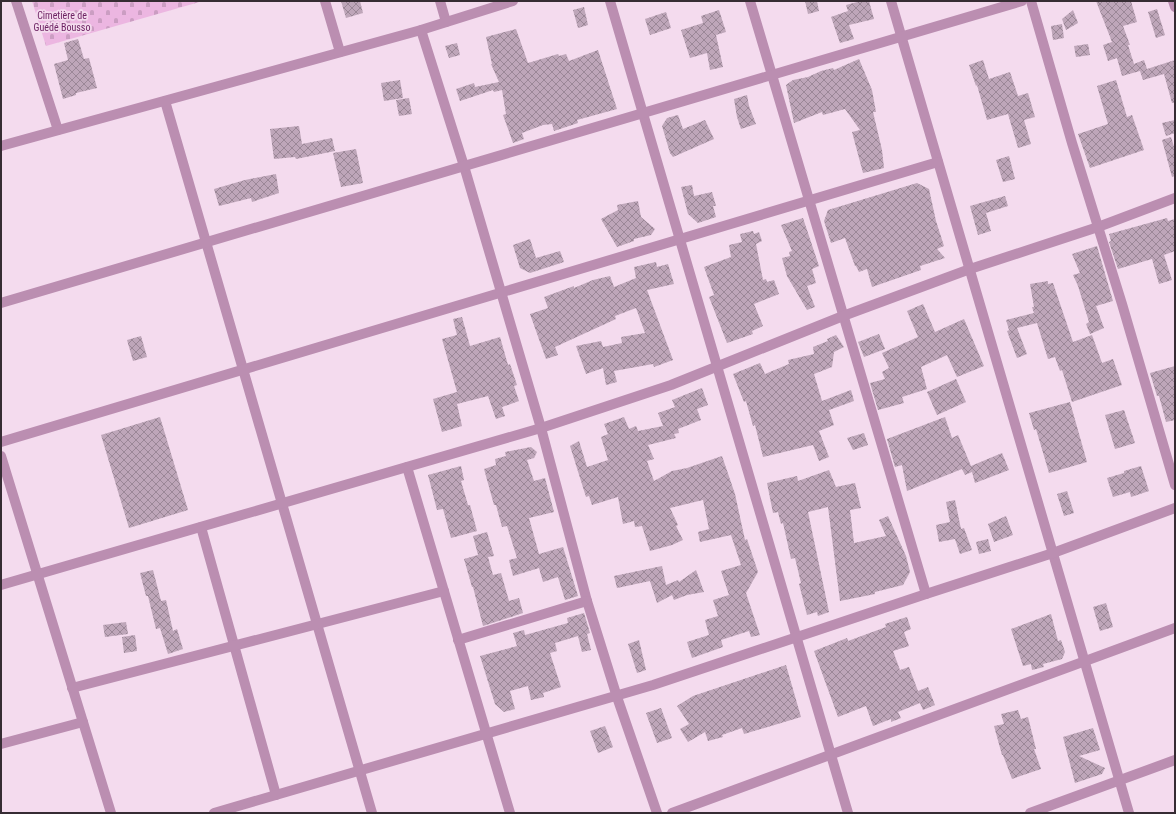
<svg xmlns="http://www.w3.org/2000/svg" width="1176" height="814" font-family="'Roboto Condensed',sans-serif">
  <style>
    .cemetery { fill: url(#cemetery-stones) }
    .building { fill: url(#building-cross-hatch) }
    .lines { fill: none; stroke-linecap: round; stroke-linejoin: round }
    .minor { stroke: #bb8eb1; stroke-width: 10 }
    .labels { text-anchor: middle; stroke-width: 3.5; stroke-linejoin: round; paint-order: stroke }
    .park-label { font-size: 10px; fill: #6e2464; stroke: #f4dbee }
  </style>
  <defs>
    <pattern id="cemetery-stones" width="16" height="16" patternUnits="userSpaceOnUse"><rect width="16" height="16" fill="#ecb6e1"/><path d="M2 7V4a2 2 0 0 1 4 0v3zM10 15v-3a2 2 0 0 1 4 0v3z" fill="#cb9dc2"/></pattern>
    <pattern id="building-cross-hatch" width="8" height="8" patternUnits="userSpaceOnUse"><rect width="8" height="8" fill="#bea6b9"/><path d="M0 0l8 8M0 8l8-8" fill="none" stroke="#9b8797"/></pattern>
  </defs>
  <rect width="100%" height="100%" fill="#f4dbee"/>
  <!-- cemetery -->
  <polygon class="cemetery" points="32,1 203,1 46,46"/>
  <!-- building -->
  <g class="building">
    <polygon points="341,1 360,1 363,13 346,18"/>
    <polygon points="805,1 817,1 819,11 808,14"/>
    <polygon points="861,1 869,1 874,19 849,25 854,39 840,43 831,17 848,11 846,5"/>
    <polygon points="1096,1 1131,1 1137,22 1123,26 1130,45 1128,45 1134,64 1144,60 1147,69 1175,60 1175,103 1172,103 1164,74 1143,80 1140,71 1122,76 1117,58 1108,61 1103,45 1112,42"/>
    <polygon points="584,7 588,25 578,28 573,10"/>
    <polygon points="1157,9 1165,35 1156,38 1148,12"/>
    <polygon points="719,10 726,32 716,35 723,67 710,70 707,53 690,58 681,30 703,23 701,16"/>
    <polygon points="1073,10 1078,23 1066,30 1062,19"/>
    <polygon points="666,12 671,28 650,35 645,19"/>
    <polygon points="1062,24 1064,38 1053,40 1051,26"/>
    <polygon points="516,29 528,63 558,54 559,56 566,54 569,61 598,50 617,109 577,120 578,123 554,131 552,124 543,125 522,133 524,139 513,143 503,115 506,114 502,90 494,92 493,90 460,101 456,89 474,83 475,87 499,82 491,64 492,64 486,37"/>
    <polygon points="78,39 84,59 89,58 97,88 76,93 76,95 63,99 54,64 68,60 64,43"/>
    <polygon points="457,43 460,55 449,58 445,46"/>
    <polygon points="1088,44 1090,55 1076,57 1074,46"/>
    <polygon points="859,59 872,90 876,112 873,112 882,150 884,168 863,173 852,132 860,130 845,109 823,115 822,112 794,123 786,85 793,80 808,77 821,71 833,68 834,70"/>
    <polygon points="983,60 989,79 1010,72 1018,96 1028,93 1035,117 1024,120 1031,144 1018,148 1008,114 987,120 977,85 976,86 969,65"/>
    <polygon points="400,80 403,98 384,101 381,83"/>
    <polygon points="1116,80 1127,117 1132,115 1144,150 1090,168 1078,134 1108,124 1097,86"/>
    <polygon points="747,95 749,106 756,124 741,129 737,117 734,99"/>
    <polygon points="409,98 412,114 399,116 396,100"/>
    <polygon points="678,115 683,129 705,120 714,139 673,157 670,153 662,126 667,118"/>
    <polygon points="1175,120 1175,133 1166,136 1162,123"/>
    <polygon points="299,126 302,144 332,138 335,151 296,159 295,157 274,159 270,129"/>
    <polygon points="1171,137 1175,150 1175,176 1172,177 1162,140"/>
    <polygon points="356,149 363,183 341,187 333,153"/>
    <polygon points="1009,156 1015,179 1003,182 996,160"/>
    <polygon points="276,174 279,193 252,202 251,198 219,206 214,189 245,180"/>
    <polygon points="917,183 929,189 936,221 944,246 937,249 945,258 920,266 921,270 872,287 867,269 859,272 856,266 855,266 845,238 831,243 824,221 828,210"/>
    <polygon points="692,185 694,196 712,192 716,206 713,206 716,217 698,223 688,214 681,187"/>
    <polygon points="1005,196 1008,206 986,213 991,231 978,235 970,206"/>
    <polygon points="638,201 641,217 655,229 651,235 634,239 634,241 617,247 601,219 618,210 617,205"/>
    <polygon points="803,218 819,266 812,269 816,283 807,286 815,307 807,310 787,276 782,258 790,256 789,252 792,251 781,225"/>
    <polygon points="1167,218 1168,221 1175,219 1175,251 1164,255 1172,280 1159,284 1152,259 1118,269 1109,242 1111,241 1109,234"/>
    <polygon points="753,231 754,234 759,232 762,241 756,244 763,280 766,279 767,282 774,280 779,294 754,304 763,326 752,331 753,334 727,343 709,297 714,295 704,267 731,257 729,245 742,242 740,234"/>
    <polygon points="530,239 536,258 560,251 564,262 530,273 520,268 513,245"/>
    <polygon points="1097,246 1113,301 1096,306 1104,328 1090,334 1086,324 1089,322 1078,286 1073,275 1080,273 1072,254"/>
    <polygon points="656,262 657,267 668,264 674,284 647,290 673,360 654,367 653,364 614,371 617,382 606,385 603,368 586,374 576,346 601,341 603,347 622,343 621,337 645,333 636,308 615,316 616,319 555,347 558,355 546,359 530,314 548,308 544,297 574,286 574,288 593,280 610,276 614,287 636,278 634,267"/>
    <polygon points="1048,281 1048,284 1053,283 1073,342 1092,335 1102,363 1113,359 1122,385 1072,402 1062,370 1060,371 1055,357 1048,359 1037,323 1017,328 1027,354 1017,358 1007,331 1012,329 1009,330 1006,320 1034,313 1032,307 1034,307 1030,284"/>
    <polygon points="923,304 935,332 964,319 984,366 957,377 947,355 921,367 927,389 902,397 904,403 878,410 870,383 885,379 882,372 889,368 882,353 918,337 907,311"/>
    <polygon points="462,317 470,346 500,337 508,365 510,364 517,385 514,386 519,401 502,407 505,416 496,419 488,396 457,404 462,426 442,432 433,399 457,392 442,339 457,335 453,319"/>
    <polygon points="879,334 885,349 864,357 858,342"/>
    <polygon points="836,335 844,347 834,352 832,367 814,374 822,401 851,390 854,401 829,410 834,425 819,431 829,457 819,461 813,445 763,457 755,425 753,426 746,401 744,402 733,374 760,363 765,374 789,364 788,360 814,354 813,347 828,341 827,339"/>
    <polygon points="141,336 147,357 133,361 127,340"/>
    <polygon points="1175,366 1175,420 1166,422 1159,396 1157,396 1150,373"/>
    <polygon points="956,379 966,402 937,415 927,392"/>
    <polygon points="702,388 708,405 697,409 701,420 678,429 679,433 674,434 676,438 648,445 654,459 647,461 654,481 672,471 687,468 722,456 735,494 745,540 747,539 758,572 746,593 760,635 751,637 749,631 721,640 723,647 692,658 687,642 709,635 705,620 718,616 713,600 729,595 721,571 741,565 731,535 700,542 698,532 709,529 703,500 670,508 678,525 676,526 683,540 672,545 650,551 642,526 635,527 634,521 623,524 618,497 592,505 589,496 586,497 570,446 579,441 587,467 608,460 601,437 608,434 604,424 624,417 629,429 636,426 638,431 663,426 658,413 675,407 672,400"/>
    <polygon points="1070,402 1087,462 1049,473 1036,429 1034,430 1029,413"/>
    <polygon points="1124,410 1135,443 1115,449 1105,415"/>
    <polygon points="160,417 188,510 129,528 101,435"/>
    <polygon points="945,417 952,438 958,435 971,466 1002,453 1009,470 975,483 972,472 965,475 962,469 907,491 902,465 895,467 887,439"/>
    <polygon points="864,433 868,445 853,450 847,438"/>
    <polygon points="531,447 537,452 534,458 527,460 534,481 545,478 554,512 529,518 539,554 563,547 578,596 565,600 558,577 543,582 539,568 513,576 509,560 517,558 507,526 502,527 496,505 494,505 484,469 496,465 495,459 506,456 505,452"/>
    <polygon points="461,466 464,480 461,481 468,505 470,505 477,531 451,538 443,509 437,510 428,475"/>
    <polygon points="1141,466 1149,491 1131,497 1130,492 1113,497 1107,478 1124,473 1124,471"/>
    <polygon points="829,470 836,487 855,483 861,508 850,510 854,543 886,536 879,520 888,516 906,556 910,572 903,585 875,592 875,594 840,601 828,507 808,512 829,612 818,616 817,612 807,615 799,584 801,583 795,558 791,559 783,523 781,524 778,512 773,513 767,483 797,476 798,481"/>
    <polygon points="1067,491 1074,513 1064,516 1057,494"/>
    <polygon points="955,500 961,529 964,528 972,550 960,554 955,539 939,542 936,525 950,522 946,502"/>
    <polygon points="1006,516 1013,535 994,542 988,524"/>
    <polygon points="487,532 494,556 488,557 493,575 501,573 509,601 519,598 523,613 483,626 473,587 472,587 464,559 478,555 473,536"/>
    <polygon points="988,539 991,551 979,554 976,542"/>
    <polygon points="662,566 666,585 678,580 679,582 696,570 704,592 687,595 674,600 672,595 657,603 650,581 617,588 614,576"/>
    <polygon points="153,570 161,601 166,600 173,631 177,629 183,649 168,654 160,628 156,629 148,596 146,596 140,573"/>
    <polygon points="1106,603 1113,627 1100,631 1093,607"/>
    <polygon points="584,613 590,633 587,634 591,650 582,652 578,636 555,643 557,651 550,653 561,687 543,693 544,697 531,700 528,686 510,691 515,709 504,712 495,704 480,656 517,646 513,633 524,630 525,635 568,623 567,618"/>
    <polygon points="1051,614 1058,641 1061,640 1065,652 1062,659 1043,664 1044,667 1032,670 1031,664 1023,666 1011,629"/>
    <polygon points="907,617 911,629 904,632 909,646 893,651 900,670 909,667 918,691 928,687 935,705 923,710 920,703 898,712 901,718 891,722 891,719 873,726 866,706 838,717 814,651 847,638 848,641 886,627 885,624"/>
    <polygon points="126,622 128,634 105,637 103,625"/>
    <polygon points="135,635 137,651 124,653 122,637"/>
    <polygon points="639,640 646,670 637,673 628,644"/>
    <polygon points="786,665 801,717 744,734 742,728 722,735 723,737 708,741 705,732 688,742 680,729 689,724 677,706 693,696"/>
    <polygon points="661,708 672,738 657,743 646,713"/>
    <polygon points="1018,710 1021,719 1028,717 1036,749 1034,749 1041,769 1012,779 1003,755 1002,755 994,726 1004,724 1001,714"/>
    <polygon points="605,726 613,747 598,753 590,731"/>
    <polygon points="1093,728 1100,750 1079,756 1105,768 1102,774 1075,783 1063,737"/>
  </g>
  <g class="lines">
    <!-- minor -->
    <g class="minor">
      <polyline points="16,1 58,130"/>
      <polyline points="325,1 340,52"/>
      <polyline points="440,1 446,22"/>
      <polyline points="610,1 848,813"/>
      <polyline points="750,1 926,594"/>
      <polyline points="891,1 1129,813"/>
      <polyline points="1031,1 1072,143 1122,304 1175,485"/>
      <polyline points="1173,1 1175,7"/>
      <polyline points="421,30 464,166 541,428 587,601 617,697 657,813"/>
      <polyline points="165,101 372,813"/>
      <polyline points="1,146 421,30 513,1"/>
      <polyline points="1,303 1022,1"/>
      <polyline points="1,442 938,162"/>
      <polyline points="1,456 111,813"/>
      <polyline points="407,467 510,813"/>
      <polyline points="201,527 276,795"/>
      <polyline points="1,585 541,428 671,385 843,316 970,269 1098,227 1175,198"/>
      <polyline points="458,640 587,601"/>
      <polyline points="72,688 444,591"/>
      <polyline points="1,744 83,722"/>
      <polyline points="214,813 653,685 926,594 1053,553 1175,508"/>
      <polyline points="672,813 1175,628"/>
      <polyline points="1030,813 1175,760"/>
    </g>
  </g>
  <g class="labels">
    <!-- park labels -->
    <g class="park-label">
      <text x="62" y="19">Cimetière de<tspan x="62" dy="12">Guédé Bousso</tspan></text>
    </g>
  </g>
  <!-- border -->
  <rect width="1176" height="814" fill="none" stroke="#362c33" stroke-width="4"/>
</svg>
